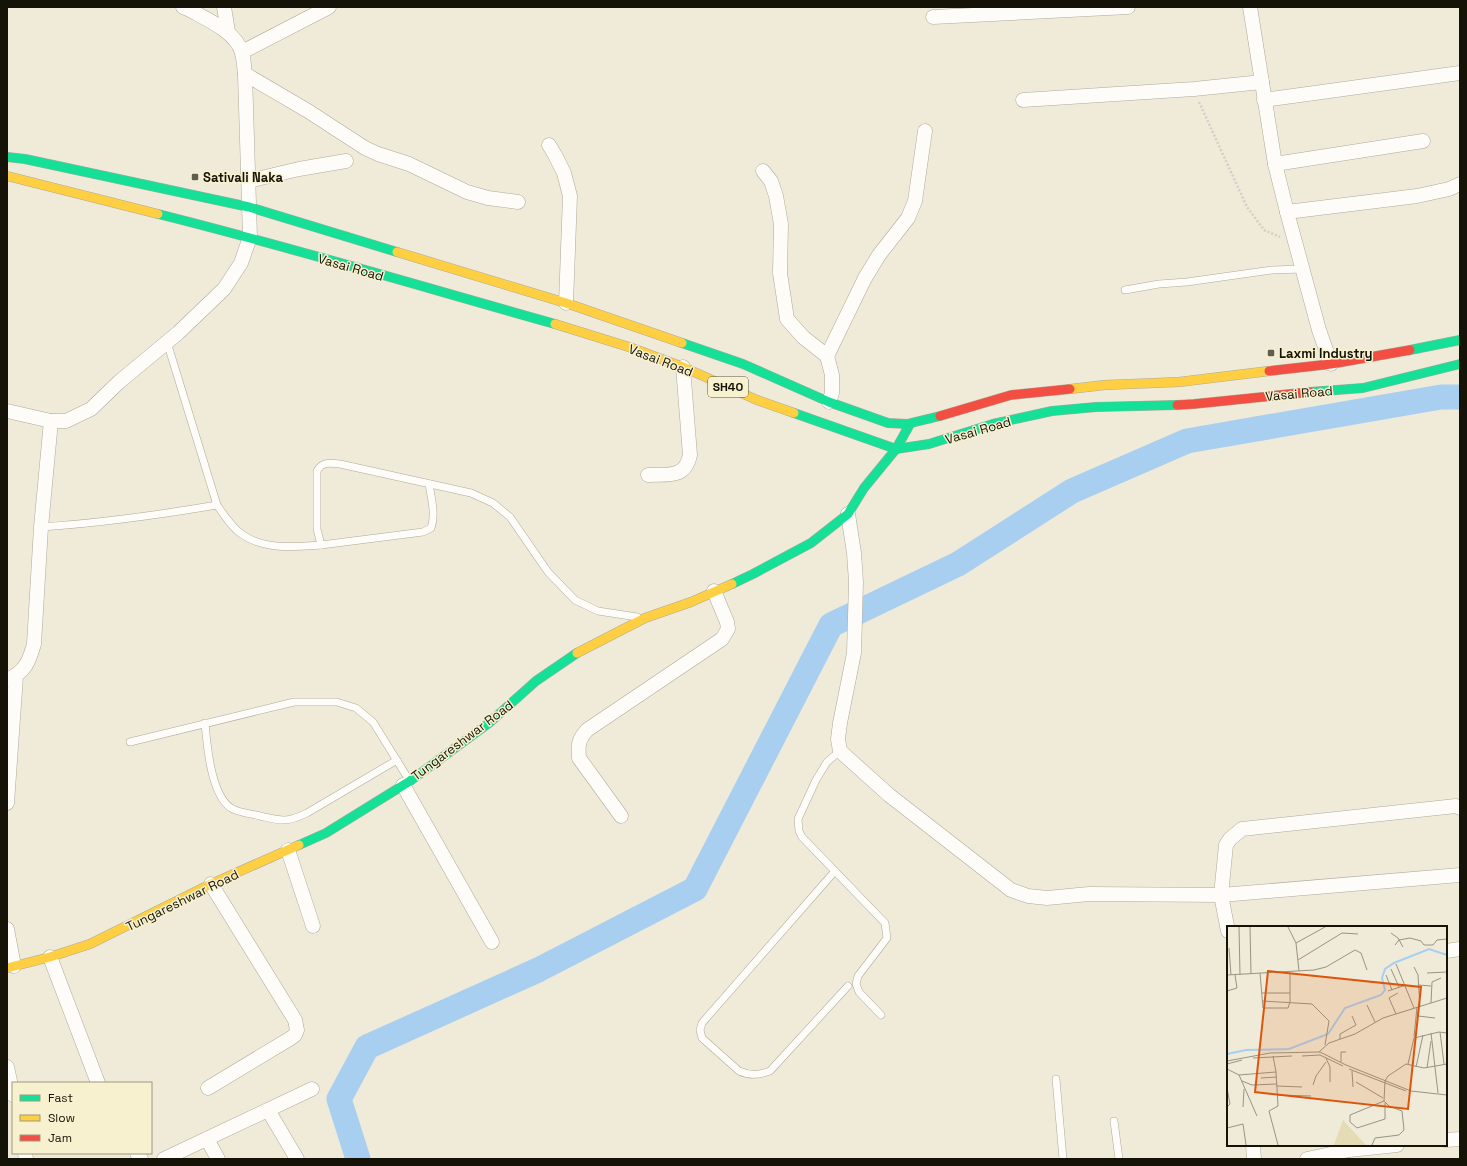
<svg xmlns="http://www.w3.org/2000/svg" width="1467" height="1166" font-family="'Space Grotesk',sans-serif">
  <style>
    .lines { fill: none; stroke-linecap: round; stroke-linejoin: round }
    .river { stroke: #a8cff0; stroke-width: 25 }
    .lane-casing { stroke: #aeaa9c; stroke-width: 8 }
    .street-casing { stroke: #aeaa9c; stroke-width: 15 }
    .fast-casing { stroke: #aeaa9c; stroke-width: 10 }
    .slow-casing { stroke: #aeaa9c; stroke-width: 10 }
    .jam-casing { stroke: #aeaa9c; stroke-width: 10 }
    .path { stroke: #d0cfca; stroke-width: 2.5; stroke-dasharray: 2 2; stroke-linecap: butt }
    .lane { stroke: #fdfcf9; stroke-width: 7 }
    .street { stroke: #fdfcf9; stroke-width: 14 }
    .fast { stroke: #16e098; stroke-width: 9 }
    .slow { stroke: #ffcf43; stroke-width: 9 }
    .jam { stroke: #f24e42; stroke-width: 9 }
    .poi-dot { fill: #615e50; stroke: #f8f1cf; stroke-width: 1.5 }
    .labels { text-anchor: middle; stroke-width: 3; stroke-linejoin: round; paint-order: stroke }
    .shield { fill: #f8f1cf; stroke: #595543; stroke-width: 1 }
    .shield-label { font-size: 12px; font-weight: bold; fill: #151207 }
    .poi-label { font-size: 13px; font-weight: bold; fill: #151207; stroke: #f8f1cf; text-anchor: start }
    .street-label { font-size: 13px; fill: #151207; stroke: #f8f1cf }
    .inset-river { fill: none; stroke: #a8cff0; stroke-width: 2 }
    .inset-road { fill: none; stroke: #989484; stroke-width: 1 }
    .view { fill: #dd550c; fill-opacity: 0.15; stroke: #dd550c; stroke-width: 2 }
    .inset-edge { fill: none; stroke: #151207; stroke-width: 2 }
  </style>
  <rect width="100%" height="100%" fill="#efebd8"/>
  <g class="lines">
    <!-- river -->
    <polyline class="river" points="358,1159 339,1099 367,1047 538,970 695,889 831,625 958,564 1072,491 1187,441 1441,397 1460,397"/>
    <!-- lane casing -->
    <g class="lane-casing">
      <g id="lane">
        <polyline points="1125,290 1159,284 1187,282 1272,270 1303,269"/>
        <path d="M 167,342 L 217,505 C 224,515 232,528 243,535 C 265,550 295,547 321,545 L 317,529 L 317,471 C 322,461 331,463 340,464 L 471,493 L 493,503 L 510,517 L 548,572 L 575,600 L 598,611 L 637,617"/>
        <path d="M 41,527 C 100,523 158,515 217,505"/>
        <path d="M 321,545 L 423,532 L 431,528 C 436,515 431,497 429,484"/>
        <path d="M 205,723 C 207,745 211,801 235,810 C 243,813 252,814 260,816 C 282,821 286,823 307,813 L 397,760"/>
        <polyline points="130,742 294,702 337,702 356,708 373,722 409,780"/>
        <polyline points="840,751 827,762 816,780 798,819 799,831 802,837 885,923 887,938 858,976 856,984 859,992 881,1015"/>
        <path d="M 835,871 L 702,1023 L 700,1030 L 702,1038 L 739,1071 C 750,1076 759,1075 770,1071 L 848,986"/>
        <polyline points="1056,1079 1063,1159"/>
        <polyline points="1114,1121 1119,1159"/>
      </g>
    </g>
    <!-- street casing -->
    <g class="street-casing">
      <g id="street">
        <polyline points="224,7 228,32"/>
        <polyline points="1250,7 1275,164 1287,212"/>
        <polyline points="933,17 1128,7"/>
        <polyline points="242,52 329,7"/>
        <polyline points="245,74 308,111 365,148 378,154 409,164 467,192 488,198 518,202"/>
        <polyline points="1023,100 1194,89 1262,82"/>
        <polyline points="1264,100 1460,73"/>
        <polyline points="549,145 555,155 564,173 570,196 566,303"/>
        <polyline points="1275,164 1423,141"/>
        <polyline points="763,171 771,181 776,196 781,224 780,273 787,319 803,337 827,356 832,375 832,393 829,402"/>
        <polyline points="248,181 299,169 346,161"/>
        <polyline points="827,356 865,278 879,255 908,218 915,201 925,131"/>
        <polyline points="1331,364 1319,330 1287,212 1417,196 1449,189 1460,184"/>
        <path d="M 7,411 L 51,421 L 66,421 L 91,409 L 119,382 L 178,333 L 224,289 L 241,263 L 250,237 L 245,74 C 244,67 244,60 242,53 C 237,32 206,19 188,9 L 183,7"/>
        <path d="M 648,475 C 668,474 685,479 690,455 L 683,367"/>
        <polyline points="848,514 854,553 856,582 854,653 840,723 838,739 840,751 889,795 1011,890 1028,896 1047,898 1089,894 1221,895 1460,875"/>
        <path d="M 7,680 C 25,672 29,662 34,644 L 41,527 L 51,421"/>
        <polyline points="403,785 492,942"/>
        <polyline points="7,803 16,676"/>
        <path d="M 621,816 L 579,758 C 578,745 578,740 587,730 L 722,639 L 728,629 L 727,622 L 714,591"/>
        <polyline points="288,850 313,926"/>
        <polyline points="7,929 14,966"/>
        <polyline points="1228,931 1221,895 1226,845 1230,839 1242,829 1456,806 1460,808"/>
        <polyline points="1446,951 1460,949"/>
        <polyline points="50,957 98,1083"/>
        <polyline points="7,1067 13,1095"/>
        <polyline points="208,1088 291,1038 295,1035 297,1030 295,1020 211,884"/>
        <polyline points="268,1110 297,1159"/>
        <polyline points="207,1139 218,1159"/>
        <polyline points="1446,1140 1460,1139"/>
        <polyline points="1253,1145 1254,1159"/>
        <polyline points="25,1153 26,1159"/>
        <polyline points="137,1153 141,1159"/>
        <polyline points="164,1159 312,1089"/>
        <polyline points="1307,1159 1349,1150 1397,1145"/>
      </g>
    </g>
    <!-- fast casing -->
    <g class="fast-casing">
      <g id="fast">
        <polyline points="7,157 25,159 249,207 397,252"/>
        <path d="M 158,214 C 291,247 423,287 555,324"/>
        <polyline points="682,343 743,364 829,402 888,423 907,424 940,416"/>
        <polyline points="1410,350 1460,340"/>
        <polyline points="1310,392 1363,388 1460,364"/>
        <polyline points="794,413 896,449 929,444 993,424 1052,411 1096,407 1177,405"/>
        <polyline points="732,584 753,574 811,543 848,514 864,488 896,449 910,424"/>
        <polyline points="299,845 326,833 410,781 489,723 536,681 577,653"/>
      </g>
    </g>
    <!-- slow casing -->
    <g class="slow-casing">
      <g id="slow">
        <polyline points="7,176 158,214"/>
        <polyline points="397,252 566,303 682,343"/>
        <polyline points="555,324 629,347 683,367 757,400 794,413"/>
        <polyline points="1070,389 1105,385 1179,382 1269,371"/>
        <polyline points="577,653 645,618 691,602 732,584"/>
        <polyline points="7,968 50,957 90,944 211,884 299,845"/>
      </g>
    </g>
    <!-- jam casing -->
    <g class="jam-casing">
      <g id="jam">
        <polyline points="1269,371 1331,364 1410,350"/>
        <polyline points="1177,405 1194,404 1310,392"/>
        <polyline points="940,416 1011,395 1070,389"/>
      </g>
    </g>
    <!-- path -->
    <polyline class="path" points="1199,102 1247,207 1264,230 1280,237"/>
    <!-- lane -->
    <use href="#lane" class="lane"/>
    <!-- street -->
    <use href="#street" class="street"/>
    <!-- fast -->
    <use href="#fast" class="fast"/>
    <!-- slow -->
    <use href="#slow" class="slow"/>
    <!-- jam -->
    <use href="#jam" class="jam"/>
  </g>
  <!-- markers -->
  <g class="poi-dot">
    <rect x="191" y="173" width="8" height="8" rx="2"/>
    <rect x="1267" y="349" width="8" height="8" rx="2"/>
  </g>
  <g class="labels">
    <!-- shield labels -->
    <rect class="shield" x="708" y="377" width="40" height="20" rx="3"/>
    <g class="shield-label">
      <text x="728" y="391">SH40</text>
    </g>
    <!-- poi labels -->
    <g class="poi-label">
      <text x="203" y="182">Sativali Naka</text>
      <text x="1279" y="358">Laxmi Industry</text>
    </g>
    <!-- street labels -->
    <g class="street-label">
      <text transform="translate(351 267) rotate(16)" y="5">Vasai Road</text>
      <text transform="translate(661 360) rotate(21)" y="5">Vasai Road</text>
      <text transform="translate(1299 393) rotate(-5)" y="5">Vasai Road</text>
      <text transform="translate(978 430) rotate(-16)" y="5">Vasai Road</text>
      <text transform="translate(462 740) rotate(-37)" y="5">Tungareshwar Road</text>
      <text transform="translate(182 900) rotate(-26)" y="5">Tungareshwar Road</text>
    </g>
  </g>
  <!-- overview -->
  <g transform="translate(1227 926)">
    <rect width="220" height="220" fill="#efebd8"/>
    <path d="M 116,194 L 139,219 L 107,219 Z" fill="#e5dcb6"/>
    <path class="inset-river" d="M 0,128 L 19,124 L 62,123 L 101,108 L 118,82 L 154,69 L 158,64 L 155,52 L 158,43 L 167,37 L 202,23 L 220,29"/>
    <path class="inset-road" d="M 12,1 L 13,49M 23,1 L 24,48M 61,1 L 69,17 L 72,45M 164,7 L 171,12 L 176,21M 69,17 L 98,1M 168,19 L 172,14 L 183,12 L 194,15 L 197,19 L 206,19 L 210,14 L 220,13M 2,22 L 4,49M 71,34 L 115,7 L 131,8M 169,38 L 187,82M 187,41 L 191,49 L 193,81M 164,43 L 172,61M 33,47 L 36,82 L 61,82 L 63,76 L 63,47M 200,47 L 220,46M 0,49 L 87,44 L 99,41 L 128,24 L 134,27 L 140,44M 159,49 L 165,64M 191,59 L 204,60M 0,65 L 10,62 L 8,49M 161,65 L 179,59M 35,67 L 63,67M 35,75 L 85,78 L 102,95 L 98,119M 204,77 L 205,56 L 214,52M 140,79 L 148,96M 169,88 L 162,72 L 171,67M 191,90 L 208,92M 213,106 L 217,138M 204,107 L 211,167M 187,111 L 190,81M 113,113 L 113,108 L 129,99 L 125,90M 92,126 L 102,117 L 128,108 L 156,92 L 220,72M 75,130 L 93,129 L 116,140M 26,132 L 65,130M 99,132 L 103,141 L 103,156M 0,135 L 43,127 L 93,126 L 119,139 L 184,165 L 220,169M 114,136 L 114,126 L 119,126M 0,138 L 15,134M 181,138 L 187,112 L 212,106 L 220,107M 189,141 L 196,109M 200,142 L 204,115M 0,143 L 12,149 L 49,146 L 46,130M 122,143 L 179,165M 125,145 L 126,161M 49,146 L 51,180 L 42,185 L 51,219M 12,149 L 30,190M 34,152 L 50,151M 15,155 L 25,159 L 50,158M 129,156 L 156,172M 86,159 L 89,150 L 99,136M 50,160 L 75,161M 0,162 L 3,178 L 0,181M 51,169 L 84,170M 157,175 L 123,189 L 123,196 L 130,202 L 158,193 L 158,177M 16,181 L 17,163M 0,202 L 16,198 L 19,219M 145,219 L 148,212 L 172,209 L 177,204 L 175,185 L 162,180 L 157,175 L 158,155 L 161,150 L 179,138 L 197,142 L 220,138"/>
    <path class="view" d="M 41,45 L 194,61 L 181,183 L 28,166 Z"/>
    <rect width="220" height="220" class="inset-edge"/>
  </g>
  <!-- border -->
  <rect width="1467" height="1166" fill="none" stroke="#151207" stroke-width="16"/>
  <!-- legend -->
  <rect x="12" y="1082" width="140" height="72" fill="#f8f1cf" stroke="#9d987f"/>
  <rect x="20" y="1095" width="20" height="6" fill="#16e098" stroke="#9d987f"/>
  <text x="48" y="1102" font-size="12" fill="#151207">Fast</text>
  <rect x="20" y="1115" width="20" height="6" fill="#ffcf43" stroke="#9d987f"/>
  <text x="48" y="1122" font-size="12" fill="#151207">Slow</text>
  <rect x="20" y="1135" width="20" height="6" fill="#f24e42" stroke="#9d987f"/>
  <text x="48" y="1142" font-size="12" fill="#151207">Jam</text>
</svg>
